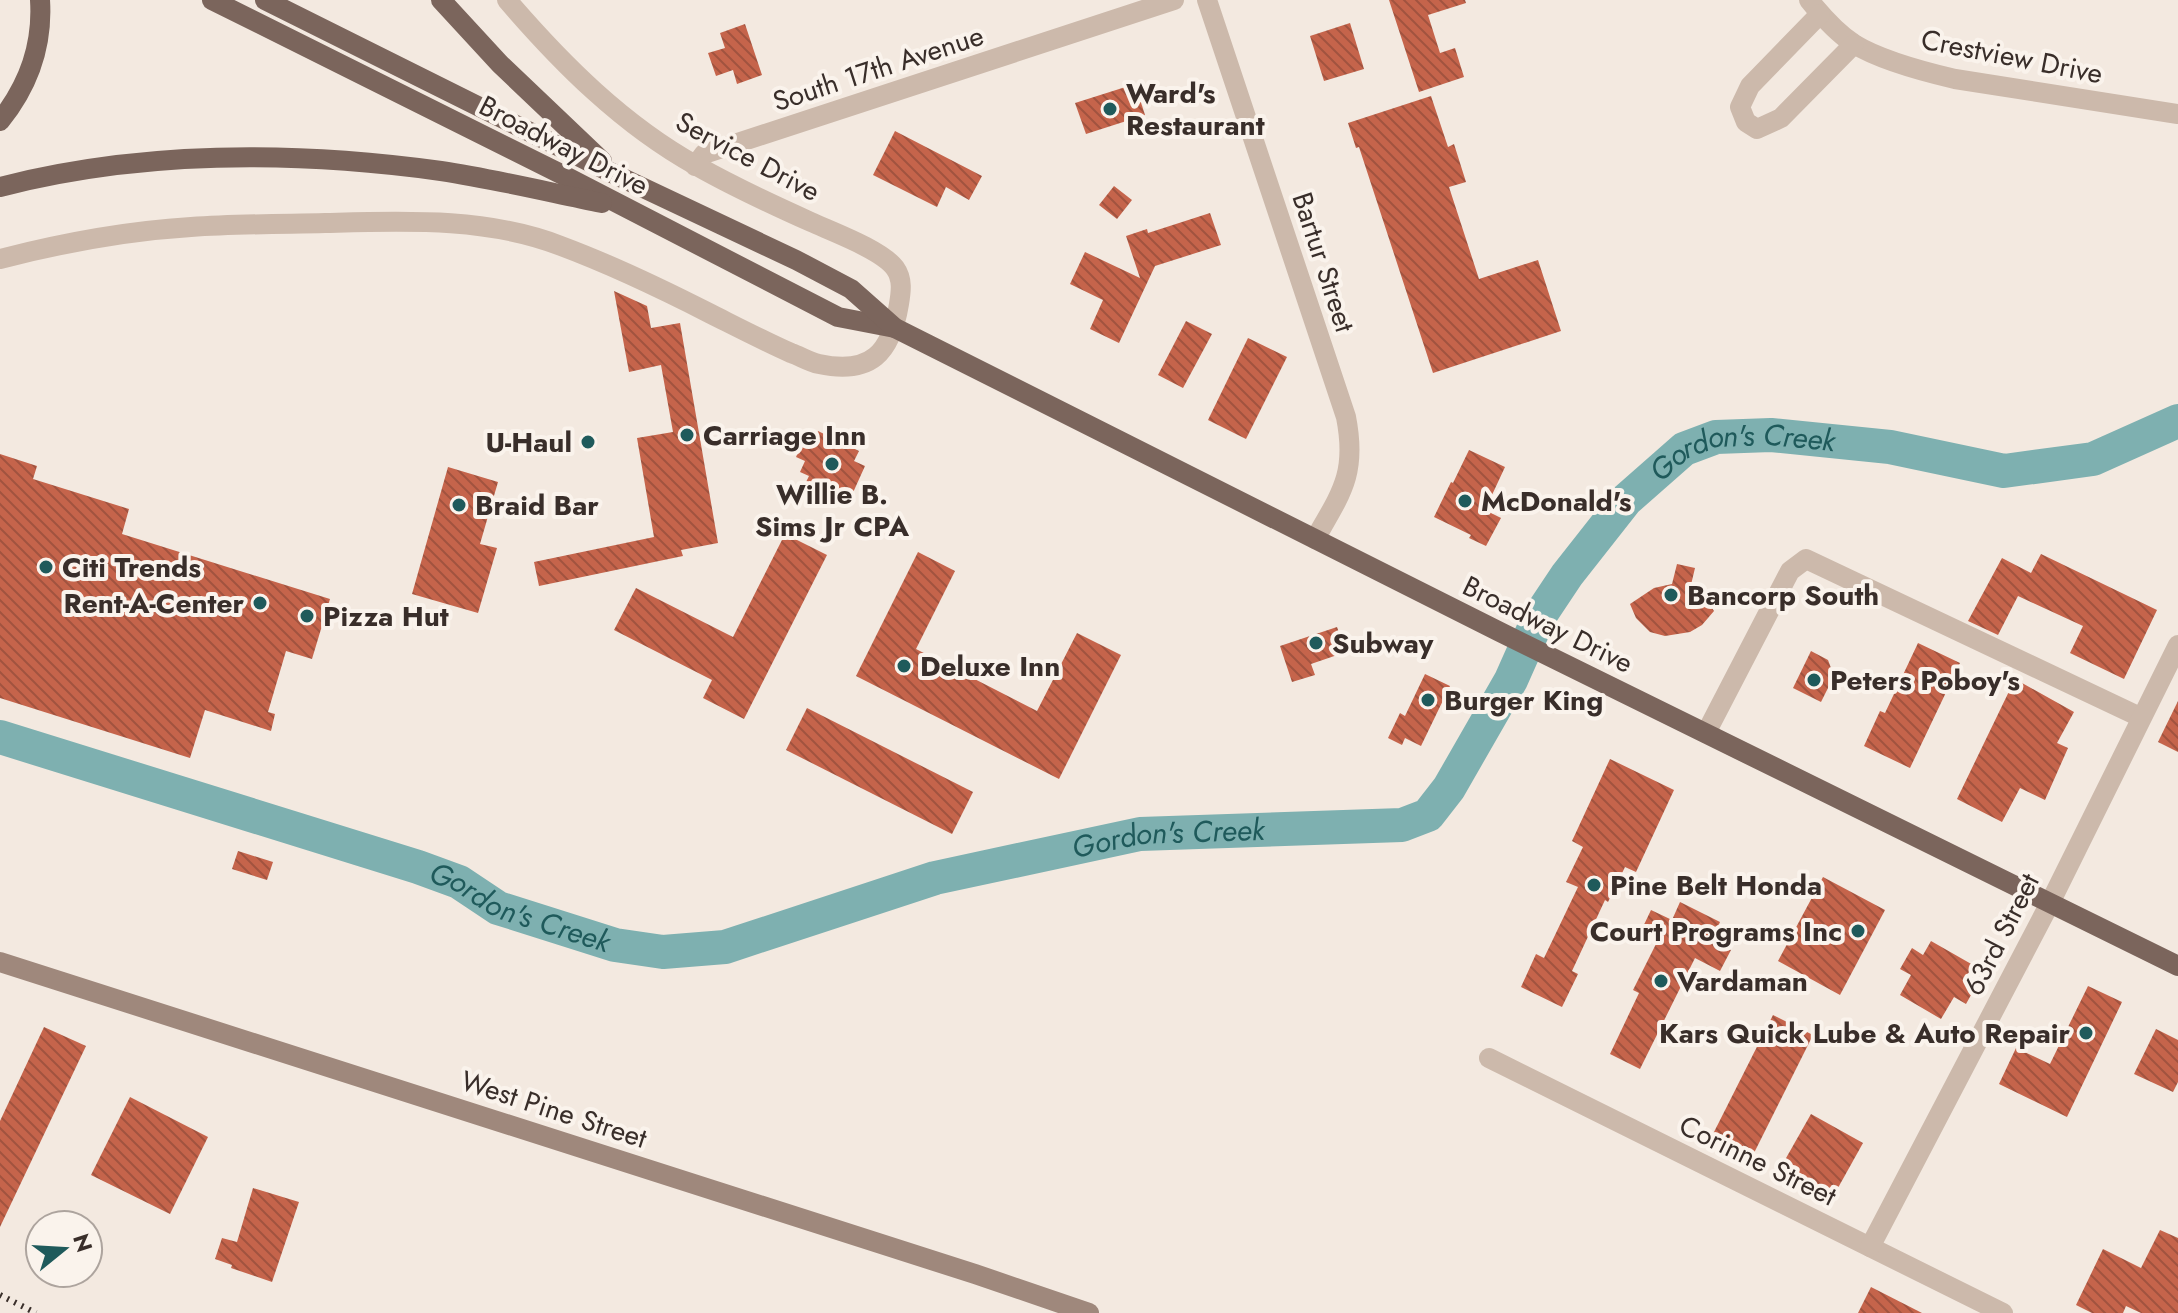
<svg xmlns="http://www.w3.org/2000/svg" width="2178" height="1313" font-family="Jost,sans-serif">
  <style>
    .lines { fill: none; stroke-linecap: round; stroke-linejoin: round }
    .river { stroke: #7eb0b0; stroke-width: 34 }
    .building { fill: url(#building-back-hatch) }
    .street { stroke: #ccb9ab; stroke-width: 20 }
    .secondary { stroke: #9f887c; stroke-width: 20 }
    .primary { stroke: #7b655c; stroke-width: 20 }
    .rail { stroke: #392e2a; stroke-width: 6; stroke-dasharray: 2 6; stroke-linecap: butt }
    .poi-dot { fill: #1f5a5b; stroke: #faf3ec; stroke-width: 3 }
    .labels { text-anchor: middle; stroke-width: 8; stroke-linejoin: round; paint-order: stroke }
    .street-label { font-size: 28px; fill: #392e2a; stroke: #faf3ec }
    .poi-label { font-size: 28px; font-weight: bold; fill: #392e2a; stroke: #faf3ec; text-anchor: start }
    .water-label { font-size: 30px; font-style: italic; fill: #1f5a5b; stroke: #faf3ec }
  </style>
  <defs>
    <pattern id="building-back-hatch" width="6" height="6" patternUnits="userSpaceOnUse" patternTransform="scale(2)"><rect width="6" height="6" fill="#c5644b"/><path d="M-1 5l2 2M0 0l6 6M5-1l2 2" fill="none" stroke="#a1533f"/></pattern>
  </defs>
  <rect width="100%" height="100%" fill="#f3e9e0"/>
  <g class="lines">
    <!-- river -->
    <path class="river" id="s1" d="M 0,737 L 418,867 L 459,882 L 498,908 L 615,945 L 663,952 L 725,947 L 935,878 L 1140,834 L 1402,825 L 1428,815 L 1449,788 L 1511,680 L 1539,617 L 1567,575 L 1626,500 L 1684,449 L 1716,437 L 1771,435 L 1890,447 L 2004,471 L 2093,459 L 2178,421"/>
  </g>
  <!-- building -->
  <g class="building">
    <polygon points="1389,0 1465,0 1466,3 1428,15 1440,53 1455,48 1464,77 1419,92"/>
    <polygon points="1350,23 1364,69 1324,81 1310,36"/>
    <polygon points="745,24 762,75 737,84 733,70 716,76 708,53 725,48 720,33"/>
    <polygon points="1135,84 1145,115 1086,134 1075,103"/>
    <polygon points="1431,96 1448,147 1454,144 1466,182 1449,187 1479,279 1538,260 1561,331 1433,373 1359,147 1356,148 1348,123"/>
    <polygon points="895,131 982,176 969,200 946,187 937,207 873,175"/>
    <polygon points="1114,186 1132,200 1117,219 1099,205"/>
    <polygon points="1210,213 1221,245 1155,266 1119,343 1090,329 1103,300 1070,284 1085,252 1140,278 1126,236 1147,229 1148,233"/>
    <polygon points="614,291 647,306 651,328 680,323 718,543 681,550 683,556 539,586 534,562 654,537 637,438 673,432 661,365 629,372"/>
    <polygon points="1186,321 1212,334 1183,388 1158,375"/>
    <polygon points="1248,338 1287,357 1246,439 1208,420"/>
    <polygon points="818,431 859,451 854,461 865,466 851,497 837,490 835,495 806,482 809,476 800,472 805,461 796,457 805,437 814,441"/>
    <polygon points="1469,450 1505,467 1485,510 1501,518 1486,546 1469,538 1471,535 1434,517 1451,482 1453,483"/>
    <polygon points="0,454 37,466 33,479 129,509 122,534 330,599 312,659 286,651 268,712 275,714 271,731 205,710 190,758 0,698"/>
    <polygon points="448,467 498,482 480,544 497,548 478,613 412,594"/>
    <polygon points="785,534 827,555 744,719 703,698 712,680 614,630 636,588 733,637"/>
    <polygon points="918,552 955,571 916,649 1037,711 1077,633 1121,655 1059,779 856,676"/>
    <polygon points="2041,554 2157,610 2124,679 2070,653 2083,626 2018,596 1998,635 1968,621 2002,558 2031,573"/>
    <polygon points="1677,564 1695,568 1690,589 1708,602 1714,611 1702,625 1690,632 1665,636 1650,632 1636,618 1630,604 1654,588 1672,584"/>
    <polygon points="1337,627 1346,652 1311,664 1315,675 1292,682 1280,646"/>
    <polygon points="1918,643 1960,663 1910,768 1864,746 1880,711 1885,713"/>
    <polygon points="1811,651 1828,660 1834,676 1821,702 1793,688"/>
    <polygon points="1425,674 1450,686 1421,746 1405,738 1402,745 1388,738 1400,713 1405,716"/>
    <polygon points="2015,679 2074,712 2057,743 2068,748 2045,800 2020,788 2002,822 1957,799"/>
    <polygon points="2178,701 2178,752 2158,742"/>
    <polygon points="807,708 973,792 952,834 786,750"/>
    <polygon points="1610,759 1674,790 1636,872 1625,867 1608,902 1605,900 1572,971 1578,974 1562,1007 1521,987 1536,954 1544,958 1578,887 1566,882 1583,847 1572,841"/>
    <polygon points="238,851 273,862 267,880 232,869"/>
    <polygon points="1823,877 1885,910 1840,995 1778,961"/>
    <polygon points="1680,902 1720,922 1712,940 1731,950 1720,971 1695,958 1640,1069 1610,1054 1639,993 1633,990 1658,940 1641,931 1651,910 1672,920"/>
    <polygon points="1931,941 1973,965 1965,979 1976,986 1966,1004 1954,997 1941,1019 1900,995 1911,975 1900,969 1912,948 1923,955"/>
    <polygon points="2088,986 2122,1002 2067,1117 1999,1084 2016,1048 2050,1064"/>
    <polygon points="1773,1015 1813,1035 1753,1155 1713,1134"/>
    <polygon points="44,1027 86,1046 0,1227 0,1121"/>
    <polygon points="2156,1029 2178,1040 2178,1082 2173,1092 2134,1074"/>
    <polygon points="130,1097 208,1137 170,1214 91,1175"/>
    <polygon points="1811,1114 1863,1143 1829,1204 1777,1174"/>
    <polygon points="253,1188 299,1202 272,1282 231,1268 232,1265 215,1259 222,1238 237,1242"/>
    <polygon points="2160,1230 2178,1238 2178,1313 2141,1313 2126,1306 2123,1313 2092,1313 2076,1305 2103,1249 2141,1268"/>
    <polygon points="1871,1287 1922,1313 1858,1313"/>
  </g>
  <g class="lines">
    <!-- street -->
    <g class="street">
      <path d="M 1207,0 L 1346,417 C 1357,473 1342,492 1315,539"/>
      <path d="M 1809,0 C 1821,15 1837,33 1854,44 C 1880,60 1925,72 1955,79 L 2178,114"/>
      <polyline points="1820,14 1750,86 1740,107 1746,122 1757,129 1781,118 1854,44"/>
      <polyline points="695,166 704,154 1174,0"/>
      <path d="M 0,259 C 62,243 127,231 191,227 C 236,224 281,224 325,223 C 403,221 487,217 561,246 C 612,265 662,289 711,314 C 737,327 764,341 791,353 C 800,356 809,362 819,364 C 871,375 891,353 899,304 C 901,292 903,279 895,268 C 882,250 833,232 811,222 C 773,205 734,187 697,166 C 623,125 562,64 507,0"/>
      <polyline points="1706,733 1790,571 1806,559 2140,717"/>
      <polyline points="1489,1058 2003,1313"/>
      <polyline points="1870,1247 2050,903 2178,645"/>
    </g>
    <!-- secondary -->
    <polyline class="secondary" points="0,962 975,1274 1089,1313"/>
    <!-- primary -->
    <g class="primary">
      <polyline points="212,0 561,174 838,317 895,328"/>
      <polyline points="265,0 616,175 796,260 851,289 895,328 1500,632 2178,966"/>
      <polyline points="441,0 500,64 602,161"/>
      <path d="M 0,121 C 29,85 43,46 40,0"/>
      <path d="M 0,187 C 144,150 295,151 441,171 C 494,179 548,192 602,203"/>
    </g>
    <!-- rail -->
    <polyline class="rail" points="0,1295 36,1313"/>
  </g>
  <!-- markers -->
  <g class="poi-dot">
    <circle cx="1110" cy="109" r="8"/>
    <circle cx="687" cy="435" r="8"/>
    <circle cx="588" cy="442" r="8"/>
    <circle cx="832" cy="464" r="8"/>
    <circle cx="1465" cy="501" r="8"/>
    <circle cx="459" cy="505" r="8"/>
    <circle cx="46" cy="567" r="8"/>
    <circle cx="1671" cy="595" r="8"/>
    <circle cx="260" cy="603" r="8"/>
    <circle cx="307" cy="616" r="8"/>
    <circle cx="1316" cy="643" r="8"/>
    <circle cx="904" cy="666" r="8"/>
    <circle cx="1814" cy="680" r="8"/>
    <circle cx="1428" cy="700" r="8"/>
    <circle cx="1594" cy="885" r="8"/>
    <circle cx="1858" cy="931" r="8"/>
    <circle cx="1661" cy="981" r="8"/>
    <circle cx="2086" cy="1033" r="8"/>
  </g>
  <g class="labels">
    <!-- street labels -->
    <g class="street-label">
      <text transform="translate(2012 56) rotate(11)" y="10">Crestview Drive</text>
      <text transform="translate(878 68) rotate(-18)" y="10">South 17th Avenue</text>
      <text transform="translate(564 145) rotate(27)" y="10">Broadway Drive</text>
      <text transform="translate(748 156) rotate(28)" y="10">Service Drive</text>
      <text transform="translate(1324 262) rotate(72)" y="10">Bartur Street</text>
      <text transform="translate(1548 624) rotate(26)" y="10">Broadway Drive</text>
      <text transform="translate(2001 934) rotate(-63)" y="10">63rd Street</text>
      <text transform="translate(554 1109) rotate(18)" y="10">West Pine Street</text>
      <text transform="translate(1758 1160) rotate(26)" y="10">Corinne Street</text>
    </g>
    <!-- poi labels -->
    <g class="poi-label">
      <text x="1126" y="103">Ward's<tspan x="1126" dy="32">Restaurant</tspan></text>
      <text x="703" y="445">Carriage Inn</text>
      <text x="572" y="452" text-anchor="end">U-Haul</text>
      <text x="832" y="504" text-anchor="middle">Willie B.<tspan x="832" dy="32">Sims Jr CPA</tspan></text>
      <text x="1481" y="511">McDonald's</text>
      <text x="475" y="515">Braid Bar</text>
      <text x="62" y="577">Citi Trends</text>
      <text x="1687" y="605">Bancorp South</text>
      <text x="244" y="613" text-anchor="end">Rent-A-Center</text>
      <text x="323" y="626">Pizza Hut</text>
      <text x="1332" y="653">Subway</text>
      <text x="920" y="676">Deluxe Inn</text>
      <text x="1830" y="690">Peters Poboy's</text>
      <text x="1444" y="710">Burger King</text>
      <text x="1610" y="895">Pine Belt Honda</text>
      <text x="1842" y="941" text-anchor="end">Court Programs Inc</text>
      <text x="1677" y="991">Vardaman</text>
      <text x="2070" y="1043" text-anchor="end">Kars Quick Lube &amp; Auto Repair</text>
    </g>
    <!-- water labels -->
    <g class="water-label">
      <text dy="10" stroke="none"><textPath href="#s1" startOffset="1990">Gordon's Creek</textPath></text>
      <text dy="10" stroke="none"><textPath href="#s1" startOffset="1220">Gordon's Creek</textPath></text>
      <text dy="10" stroke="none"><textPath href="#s1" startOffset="548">Gordon's Creek</textPath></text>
    </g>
  </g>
  <!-- north arrow -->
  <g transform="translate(64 1249) rotate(72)"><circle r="38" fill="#faf3ec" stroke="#ada49e" stroke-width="2"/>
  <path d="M0-6L14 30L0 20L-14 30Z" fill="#1f5a5b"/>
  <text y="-12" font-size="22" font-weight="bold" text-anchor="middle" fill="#392e2a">N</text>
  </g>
</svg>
